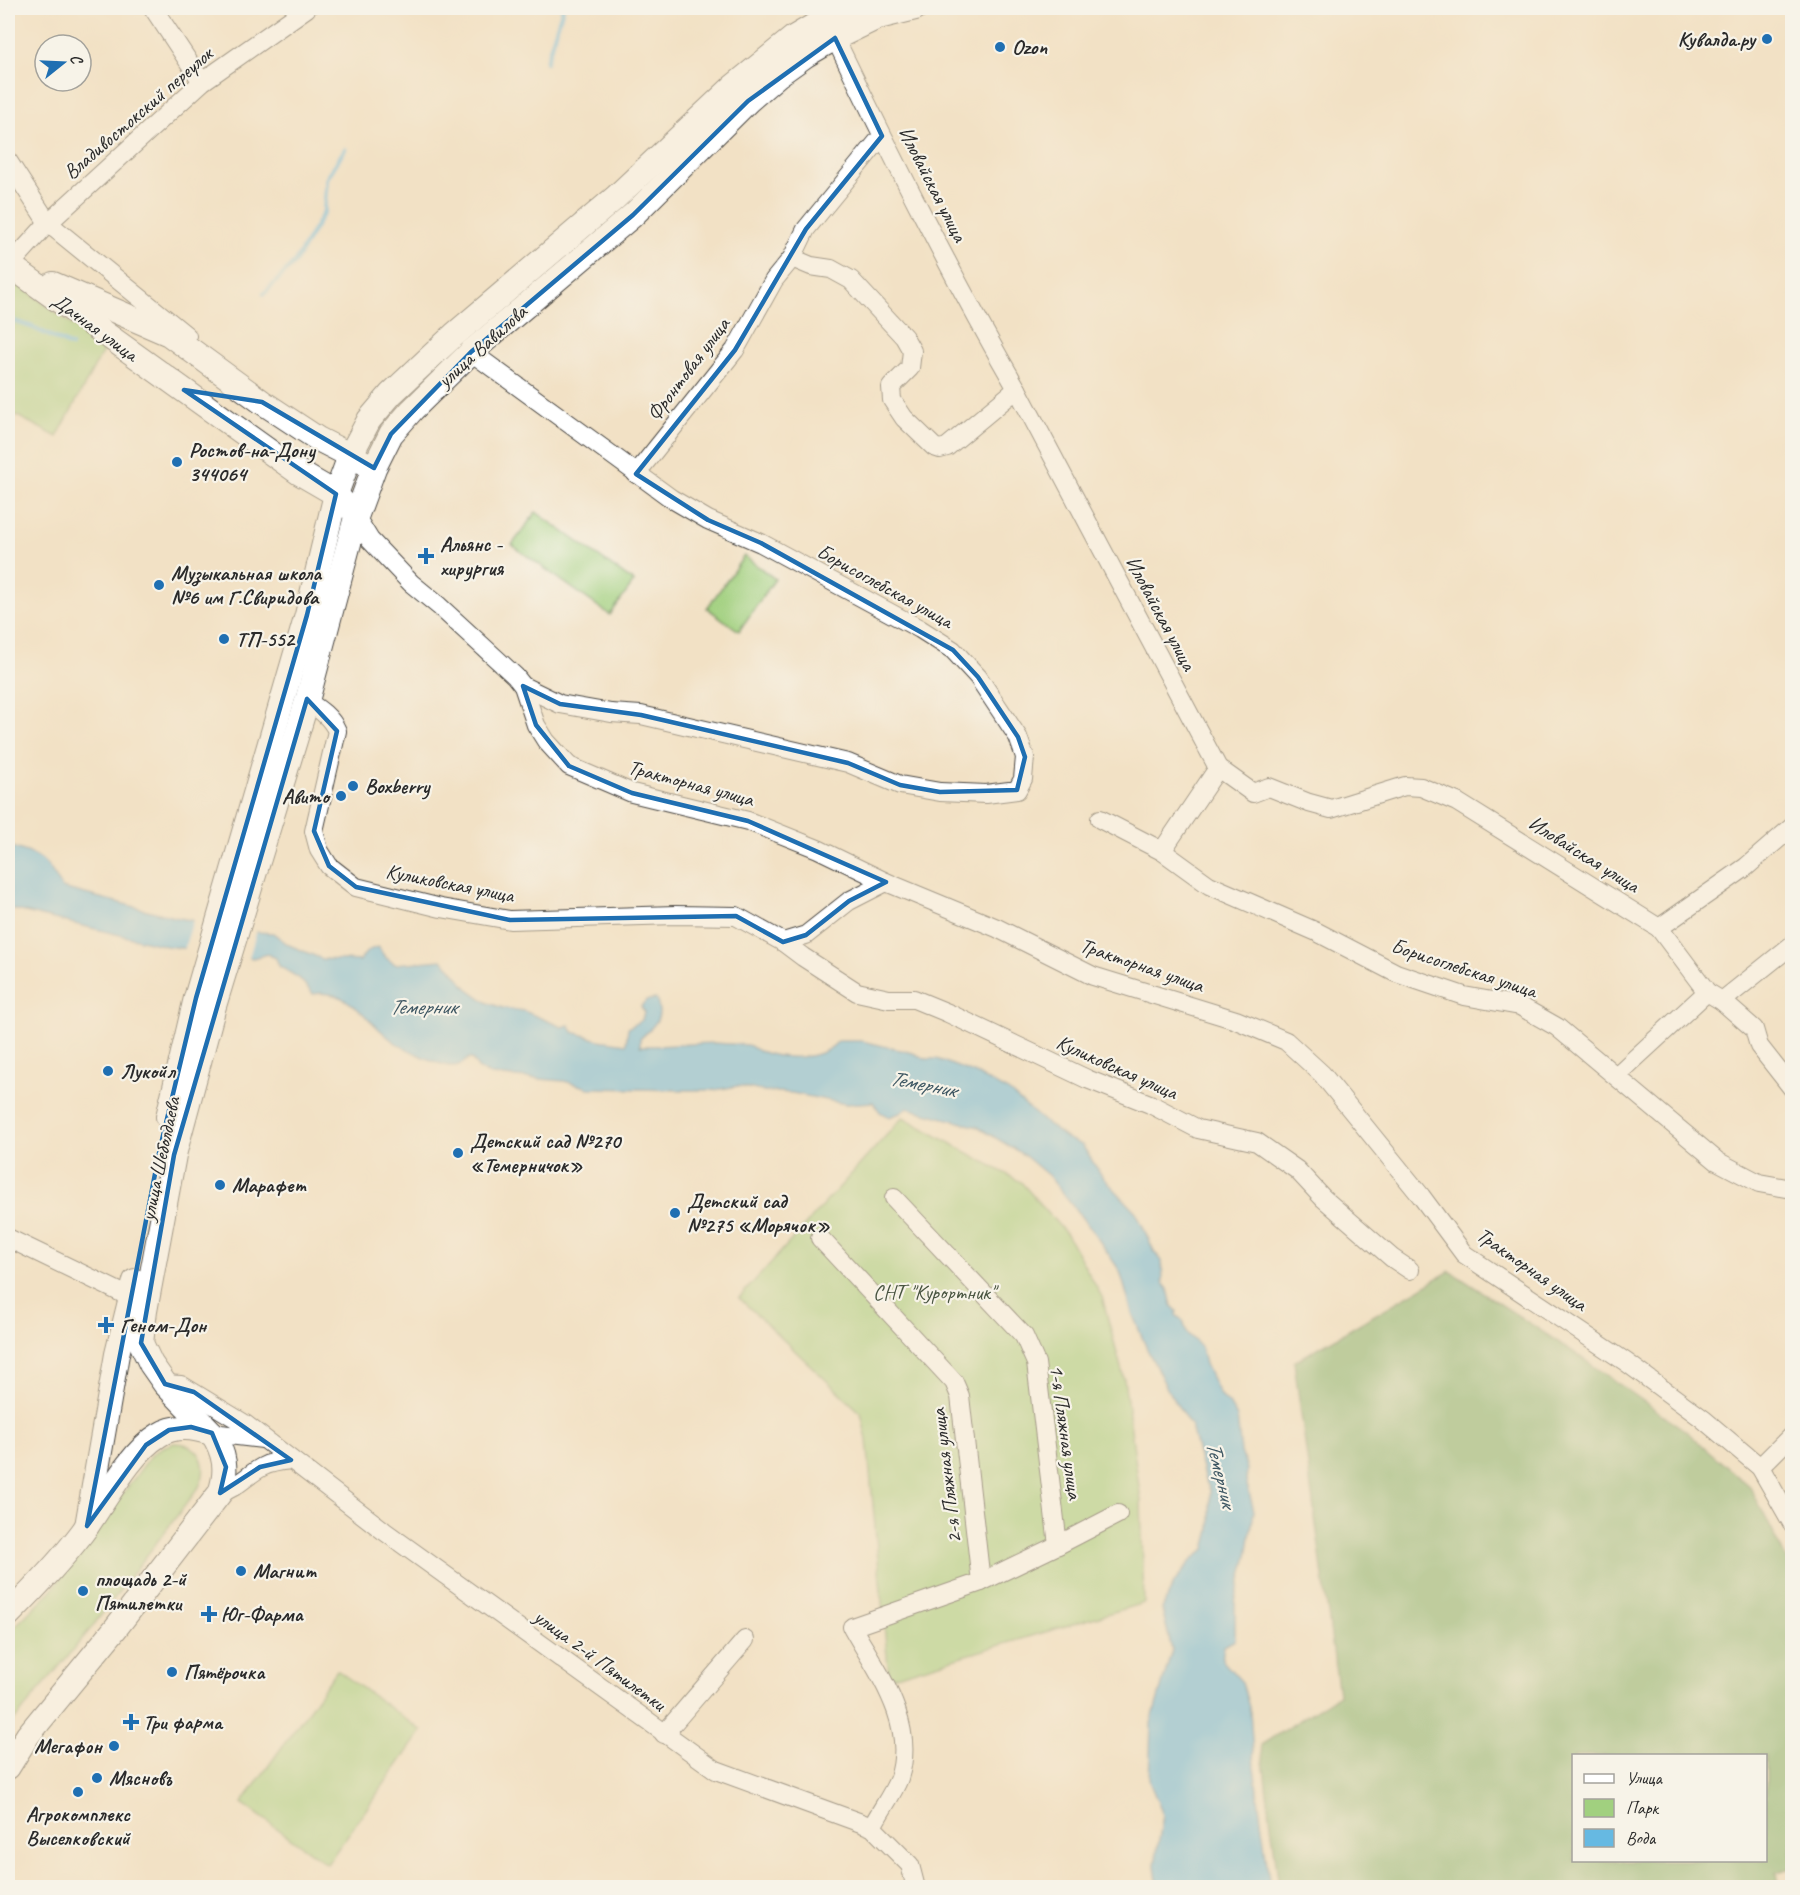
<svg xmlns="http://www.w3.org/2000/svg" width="1800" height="1895" font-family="Caveat,sans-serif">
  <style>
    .green { fill: #a1d07f; stroke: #667e55; stroke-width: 1.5 }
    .forest { fill: #80b26e; stroke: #566e4c; stroke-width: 1.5; fill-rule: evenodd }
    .water { fill: #66b9e2; stroke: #487286; stroke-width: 1.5 }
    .pier { fill: #f2e1c5 }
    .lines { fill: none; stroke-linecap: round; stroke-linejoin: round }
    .stream { stroke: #66b9e2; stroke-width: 4.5 }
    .minor-casing { stroke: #494642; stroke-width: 20 }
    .major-casing { stroke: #494642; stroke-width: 26 }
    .minor { stroke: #fff; stroke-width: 18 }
    .major { stroke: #fff; stroke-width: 24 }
    .marked { fill: none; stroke: #1f6fb2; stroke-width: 4.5; stroke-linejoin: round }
    .poi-dot { fill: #1f6fb2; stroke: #f7f3e8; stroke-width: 2 }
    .labels { text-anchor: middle; stroke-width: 4.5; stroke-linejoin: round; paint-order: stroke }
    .poi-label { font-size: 21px; font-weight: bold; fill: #2b2b2b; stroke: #f7f3e8; text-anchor: start }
    .street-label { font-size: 21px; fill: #2b2b2b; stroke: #f7f3e8 }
    .park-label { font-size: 21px; fill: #485440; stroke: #f7f3e8 }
    .water-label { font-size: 22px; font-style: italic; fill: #3d5662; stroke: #f7f3e8 }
  </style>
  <rect width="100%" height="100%" fill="#f7f3e8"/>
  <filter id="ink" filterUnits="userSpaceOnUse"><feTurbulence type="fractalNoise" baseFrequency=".0167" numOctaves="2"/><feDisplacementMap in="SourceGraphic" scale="12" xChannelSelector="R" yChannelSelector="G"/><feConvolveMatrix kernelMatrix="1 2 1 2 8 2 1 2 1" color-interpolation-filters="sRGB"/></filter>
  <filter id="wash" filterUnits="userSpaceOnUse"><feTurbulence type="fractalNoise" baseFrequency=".008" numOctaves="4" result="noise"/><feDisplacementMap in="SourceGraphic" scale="24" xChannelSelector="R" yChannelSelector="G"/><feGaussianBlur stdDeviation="1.35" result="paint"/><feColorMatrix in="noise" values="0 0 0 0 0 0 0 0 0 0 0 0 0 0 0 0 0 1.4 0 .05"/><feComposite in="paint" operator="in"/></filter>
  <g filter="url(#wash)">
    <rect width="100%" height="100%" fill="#f2e1c5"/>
    <!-- green -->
    <g class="green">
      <polygon points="17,283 104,349 57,437 8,411 8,286"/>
      <polygon points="536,512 634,582 610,615 512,545"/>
      <polygon points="744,556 775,579 739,631 707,608"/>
      <polygon points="903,1117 1021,1182 1068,1236 1102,1297 1124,1379 1141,1501 1144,1603 889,1678 867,1440 861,1413 739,1298"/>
      <path d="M 174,1443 C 200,1443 210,1464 199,1487 L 92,1627 L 8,1728 L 8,1633 L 52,1590 L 152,1454 L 163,1447 Z"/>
      <polygon points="337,1670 422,1731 327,1864 242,1803"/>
    </g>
    <!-- forest -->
    <path class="forest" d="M 1450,1271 L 1572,1351 L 1686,1431 L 1751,1488 L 1792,1571 L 1792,1868 L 1777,1872 L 1779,1887 L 1279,1887 L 1261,1745 L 1339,1695 L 1294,1362 ZM 1574,1756 L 1766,1756 L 1766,1860 L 1574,1860 Z"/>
    <!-- water -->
    <path class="water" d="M 8,846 C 41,856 45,857 62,888 L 174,917 L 256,932 L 273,933 L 289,945 L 322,959 L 360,961 C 365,952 369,949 379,947 C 382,955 387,960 395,964 L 442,960 L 450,967 L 467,988 L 488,1003 L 503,1008 L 524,1011 L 562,1027 L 569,1025 L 573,1032 L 599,1040 L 626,1044 L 628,1028 L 642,1020 L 644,1012 L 641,1006 L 647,1000 L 656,999 C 665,1019 653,1026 640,1039 L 640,1046 C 665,1047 689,1043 715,1043 C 725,1044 737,1044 747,1045 C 751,1045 755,1050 759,1051 C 783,1060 822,1061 838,1041 L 862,1041 L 913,1053 L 926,1059 L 937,1059 L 976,1074 L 1008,1091 L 1047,1124 L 1066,1138 L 1082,1145 L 1102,1176 L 1136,1212 L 1154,1251 L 1162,1261 L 1163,1283 L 1168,1289 L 1172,1306 L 1177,1311 L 1176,1315 L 1183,1321 L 1187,1333 L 1201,1347 L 1205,1364 L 1219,1394 L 1229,1404 L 1237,1417 L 1241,1452 L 1247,1469 L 1246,1481 L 1254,1511 L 1247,1556 L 1235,1602 L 1235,1640 L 1224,1646 L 1222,1660 L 1242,1682 L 1250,1711 L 1254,1767 L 1270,1887 L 1158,1887 L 1155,1865 L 1163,1815 L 1149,1781 L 1151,1723 L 1172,1650 L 1162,1609 L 1174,1583 L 1189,1563 L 1205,1549 L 1210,1530 L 1210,1490 L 1204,1477 L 1191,1426 L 1170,1394 L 1147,1349 L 1132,1313 L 1120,1271 L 1094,1233 L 1049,1176 L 1024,1155 L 978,1127 L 907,1108 L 900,1113 L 889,1117 L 880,1112 L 873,1102 L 846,1104 L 792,1093 L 762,1091 L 738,1086 L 715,1090 L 684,1090 L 589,1088 L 564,1081 L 490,1075 L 478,1068 L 473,1060 L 469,1058 C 463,1063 460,1066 453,1066 C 442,1067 403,1048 393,1041 C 368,1023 350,988 313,994 L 299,978 L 279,966 L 276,958 L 267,954 L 253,958 L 166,946 L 8,908 Z"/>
    <!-- pier -->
    <polygon class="pier" points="194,918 257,929 248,961 183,952"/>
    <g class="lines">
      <!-- stream -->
      <g class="stream">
        <polyline points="546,62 563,8"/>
        <polyline points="264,294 295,262 324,212 327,178 345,149"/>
        <polyline points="8,319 32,327 71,346"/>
      </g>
    </g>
  </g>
  <g filter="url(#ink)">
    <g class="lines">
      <!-- minor casing -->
      <g class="minor-casing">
        <g id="minor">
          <polyline points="153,8 202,82"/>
          <path d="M 835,38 C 892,156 951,275 1017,389 L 1218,768 L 1253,793 L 1269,787 L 1309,803 L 1331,809 L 1405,786 L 1421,787 L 1457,802 L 1659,928 L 1746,867 L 1792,827"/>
          <polyline points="8,161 48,223 187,336"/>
          <polyline points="792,258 811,266 831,269 851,280 904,337 912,351 910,368 891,387 892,400 904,418 934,447 940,449 947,447 1017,389"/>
          <polyline points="10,265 48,223 202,82 307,8"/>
          <polyline points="471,352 672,499 708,520 761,543 920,629 953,650 978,677 1018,737 1025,757 1023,779 1017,790 986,794 940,792 900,785 848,763 641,715 611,713 560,704 523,686"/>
          <polyline points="636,474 735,350 774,280 792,258 806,229 882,136"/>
          <polyline points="356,517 370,540 411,583 439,606 515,676 523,686 536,725 546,741 569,766 632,793 748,821 818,849 886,882 997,928 1093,976 1236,1020 1286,1041 1322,1074 1421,1196 1464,1254 1626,1362 1703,1419 1760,1467 1792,1523"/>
          <path d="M 307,701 C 319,709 331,717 337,731 L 314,831 L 319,850 L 329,866 L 356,887 L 441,908 L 510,920 L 676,915 L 736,916 L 783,942 L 806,935 L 849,901 L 886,882"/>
          <polyline points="1100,819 1162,851 1209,885 1317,932 1396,973 1464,996 1520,1006 1557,1027 1717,1161 1759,1183 1792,1189"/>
          <polyline points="1162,851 1218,768"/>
          <polyline points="1659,928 1707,992 1722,1001 1754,1029 1759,1046 1792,1088"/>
          <polyline points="783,942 803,957 857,992 889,999 914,999 948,1013 1087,1079 1150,1104 1198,1129 1257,1142 1297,1170 1323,1198 1392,1258 1410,1270"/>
          <polyline points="1722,1001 1792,945"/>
          <polyline points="1616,1076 1707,992"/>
          <polyline points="894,1198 1024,1336 1036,1363 1058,1545"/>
          <polyline points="8,1238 132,1298"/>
          <polyline points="820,1238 954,1382 960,1396 981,1582"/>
          <polyline points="165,1384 181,1385 245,1424 384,1531 716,1770 872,1827 910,1865 916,1888"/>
          <polyline points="212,1433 263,1439"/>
          <polyline points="1760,1467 1792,1435"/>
          <path d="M 220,1493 C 237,1488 247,1475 262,1467 C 271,1462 281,1461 291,1460"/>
          <polyline points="664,1734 745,1640"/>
          <path d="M 872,1827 C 880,1811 893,1794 899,1778 C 917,1723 877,1672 852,1627 L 981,1582 L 1058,1545 L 1118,1514"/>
        </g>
      </g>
      <!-- major casing -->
      <g class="major-casing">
        <g id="major">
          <polyline points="8,264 298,472 336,494 346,506"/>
          <polyline points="53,284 169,334 262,402 318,439 365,463"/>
          <polyline points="168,1117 196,998 307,615 336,494 350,456 369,420 391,394 454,335 615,198 734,86 793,38 827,18 851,8"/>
          <polyline points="87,1526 117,1354 135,1281"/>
          <path d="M 8,1615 C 34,1589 60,1562 82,1533 C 103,1505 129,1453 159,1435 C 176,1424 194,1428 212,1433"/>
          <path d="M 8,1767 L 28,1735 L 115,1629 L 220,1493 C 228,1471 225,1453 212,1433 L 165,1384 L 151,1364 L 141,1343 L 145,1311 L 174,1155 L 214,1006 L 307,701 L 356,517 L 374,468 L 391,434 L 412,410 L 471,352 L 633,215 L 748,101 L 778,75 L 806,55 L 835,38 L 878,17 L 915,8"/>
        </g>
      </g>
      <!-- minor -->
      <use href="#minor" class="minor"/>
      <!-- major -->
      <use href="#major" class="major"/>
    </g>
  </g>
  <!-- marked area -->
  <path d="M0 0H1800V1895H0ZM 835,38 L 882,136 L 806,229 L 735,350 L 636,474 L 708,520 L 761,543 L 953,650 L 978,677 L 1018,737 L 1025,757 L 1017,790 L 940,792 L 900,785 L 848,763 L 641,715 L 560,704 L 523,686 L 536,725 L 569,766 L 632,793 L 748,821 L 886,882 L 849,901 L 806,935 L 783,942 L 736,916 L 510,920 L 356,887 L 329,866 L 314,831 L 337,731 L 307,699 L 174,1155 L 141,1343 L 165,1384 L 194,1392 L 291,1460 L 260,1467 L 220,1493 L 226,1467 L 212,1433 L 191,1427 L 169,1430 L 146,1445 L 87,1526 L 160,1148 L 196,998 L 307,615 L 336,494 L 184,390 L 262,402 L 374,468 L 391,434 L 471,352 L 633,215 L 748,101 Z" fill="#f2e1c5" fill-opacity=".55" fill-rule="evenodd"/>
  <path class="marked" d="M 835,38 L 882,136 L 806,229 L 735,350 L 636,474 L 708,520 L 761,543 L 953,650 L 978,677 L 1018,737 L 1025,757 L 1017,790 L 940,792 L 900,785 L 848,763 L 641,715 L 560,704 L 523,686 L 536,725 L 569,766 L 632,793 L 748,821 L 886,882 L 849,901 L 806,935 L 783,942 L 736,916 L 510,920 L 356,887 L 329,866 L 314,831 L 337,731 L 307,699 L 174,1155 L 141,1343 L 165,1384 L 194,1392 L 291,1460 L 260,1467 L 220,1493 L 226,1467 L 212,1433 L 191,1427 L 169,1430 L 146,1445 L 87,1526 L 160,1148 L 196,998 L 307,615 L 336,494 L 184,390 L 262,402 L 374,468 L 391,434 L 471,352 L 633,215 L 748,101 Z"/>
  <!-- markers -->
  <g class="poi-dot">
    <circle cx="1767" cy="39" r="6"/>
    <circle cx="1000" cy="47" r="6"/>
    <circle cx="177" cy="462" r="6"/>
    <path d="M423 547h6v6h6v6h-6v6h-6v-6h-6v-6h6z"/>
    <circle cx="159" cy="585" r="6"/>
    <circle cx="224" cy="639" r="6"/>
    <circle cx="353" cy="786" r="6"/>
    <circle cx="341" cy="796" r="6"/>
    <circle cx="108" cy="1071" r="6"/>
    <circle cx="458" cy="1153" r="6"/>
    <circle cx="220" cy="1185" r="6"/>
    <circle cx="675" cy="1213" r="6"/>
    <path d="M103 1316h6v6h6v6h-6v6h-6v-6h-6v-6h6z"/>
    <circle cx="241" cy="1571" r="6"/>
    <circle cx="83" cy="1591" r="6"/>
    <path d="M206 1605h6v6h6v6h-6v6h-6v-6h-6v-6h6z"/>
    <circle cx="172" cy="1672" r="6"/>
    <path d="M128 1713h6v6h6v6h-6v6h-6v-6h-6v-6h6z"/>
    <circle cx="114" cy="1746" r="6"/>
    <circle cx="97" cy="1778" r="6"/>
    <circle cx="78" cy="1792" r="6"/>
  </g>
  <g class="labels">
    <!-- poi labels -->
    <g class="poi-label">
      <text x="1755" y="46" text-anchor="end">Кувалда.ру</text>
      <text x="1012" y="54">Ozon</text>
      <text x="189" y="457">Ростов-на-Дону<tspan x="189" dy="24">344064</tspan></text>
      <text x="440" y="551">Альянс -<tspan x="440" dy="24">хирургия</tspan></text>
      <text x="171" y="580">Музыкальная школа<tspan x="171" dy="24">№6 им Г.Свиридова</tspan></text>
      <text x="236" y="646">ТП-552</text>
      <text x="365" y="793">Boxberry</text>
      <text x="329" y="803" text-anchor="end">Авито</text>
      <text x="120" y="1078">Лукойл</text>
      <text x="470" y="1148">Детский сад №270<tspan x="470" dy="24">«Темерничок»</tspan></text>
      <text x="232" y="1192">Марафет</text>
      <text x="687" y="1208">Детский сад<tspan x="687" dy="24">№275 «Морячок»</tspan></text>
      <text x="120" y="1332">Геном-Дон</text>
      <text x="253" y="1578">Магнит</text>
      <text x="95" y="1586">площадь 2-й<tspan x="95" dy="24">Пятилетки</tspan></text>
      <text x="221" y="1621">Юг-Фарма</text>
      <text x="184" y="1679">Пятёрочка</text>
      <text x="143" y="1729">Три фарма</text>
      <text x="102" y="1753" text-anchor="end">Мегафон</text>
      <text x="109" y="1785">Мясновъ</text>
      <text x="78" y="1821" text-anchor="middle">Агрокомплекс<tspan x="78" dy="24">Выселковский</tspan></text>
    </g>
    <!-- street labels -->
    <g class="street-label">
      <text transform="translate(138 113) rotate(-41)" y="7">Владивостокский переулок</text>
      <text transform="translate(933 184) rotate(63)" y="7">Иловайская улица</text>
      <text transform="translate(95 327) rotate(36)" y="7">Дачная улица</text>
      <text transform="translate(482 346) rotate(-42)" y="7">улица Вавилова</text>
      <text transform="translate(688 369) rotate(-53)" y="7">Фронтовая улица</text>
      <text transform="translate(885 586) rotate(29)" y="7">Борисоглебская улица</text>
      <text transform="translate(1161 613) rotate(62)" y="7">Иловайская улица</text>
      <text transform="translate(691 783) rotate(15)" y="7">Тракторная улица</text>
      <text transform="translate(1584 854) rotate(32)" y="7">Иловайская улица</text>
      <text transform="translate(450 883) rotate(11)" y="7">Куликовская улица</text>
      <text transform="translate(1142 965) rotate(19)" y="7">Тракторная улица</text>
      <text transform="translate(1464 968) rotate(18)" y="7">Борисоглебская улица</text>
      <text transform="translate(1117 1067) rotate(24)" y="7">Куликовская улица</text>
      <text transform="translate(160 1159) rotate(-78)" y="7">улица Шеболдаева</text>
      <text transform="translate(1532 1269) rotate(35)" y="7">Тракторная улица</text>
      <text transform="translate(1066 1432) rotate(82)" y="7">1-я Пляжная улица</text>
      <text transform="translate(946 1476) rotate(-97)" y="7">2-я Пляжная улица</text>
      <text transform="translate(600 1660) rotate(36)" y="7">улица 2-й Пятилетки</text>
    </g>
    <!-- park labels -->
    <g class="park-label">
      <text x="934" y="1299">СНТ "Курортник"</text>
    </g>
    <!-- water labels -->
    <g class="water-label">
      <text x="423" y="1014">Темерник</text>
      <text transform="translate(923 1083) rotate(11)" y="8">Темерник</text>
      <text transform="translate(1222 1474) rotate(76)" y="8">Темерник</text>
    </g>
  </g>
  <!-- margin -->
  <rect width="1800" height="1895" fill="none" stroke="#f7f3e8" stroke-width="30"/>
  <!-- legend -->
  <rect x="1572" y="1754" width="195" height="108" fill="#f7f3e8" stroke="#a5a39c" stroke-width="1.5"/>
  <rect x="1584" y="1774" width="30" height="9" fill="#ffffff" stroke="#a5a39c" stroke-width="1.5"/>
  <text x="1626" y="1784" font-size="18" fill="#2b2b2b">Улица</text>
  <rect x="1584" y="1799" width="30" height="18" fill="#a1d07f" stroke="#a5a39c" stroke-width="1.5"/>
  <text x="1626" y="1814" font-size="18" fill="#2b2b2b">Парк</text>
  <rect x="1584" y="1829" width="30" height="18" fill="#66b9e2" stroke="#a5a39c" stroke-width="1.5"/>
  <text x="1626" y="1844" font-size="18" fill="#2b2b2b">Вода</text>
  <!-- north arrow -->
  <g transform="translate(63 63) rotate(72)"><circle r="28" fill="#f7f3e8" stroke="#a5a39c" stroke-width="1.5"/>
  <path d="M0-4.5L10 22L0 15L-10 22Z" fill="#1f6fb2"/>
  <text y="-9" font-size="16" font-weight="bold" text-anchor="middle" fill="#2b2b2b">С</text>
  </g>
</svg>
